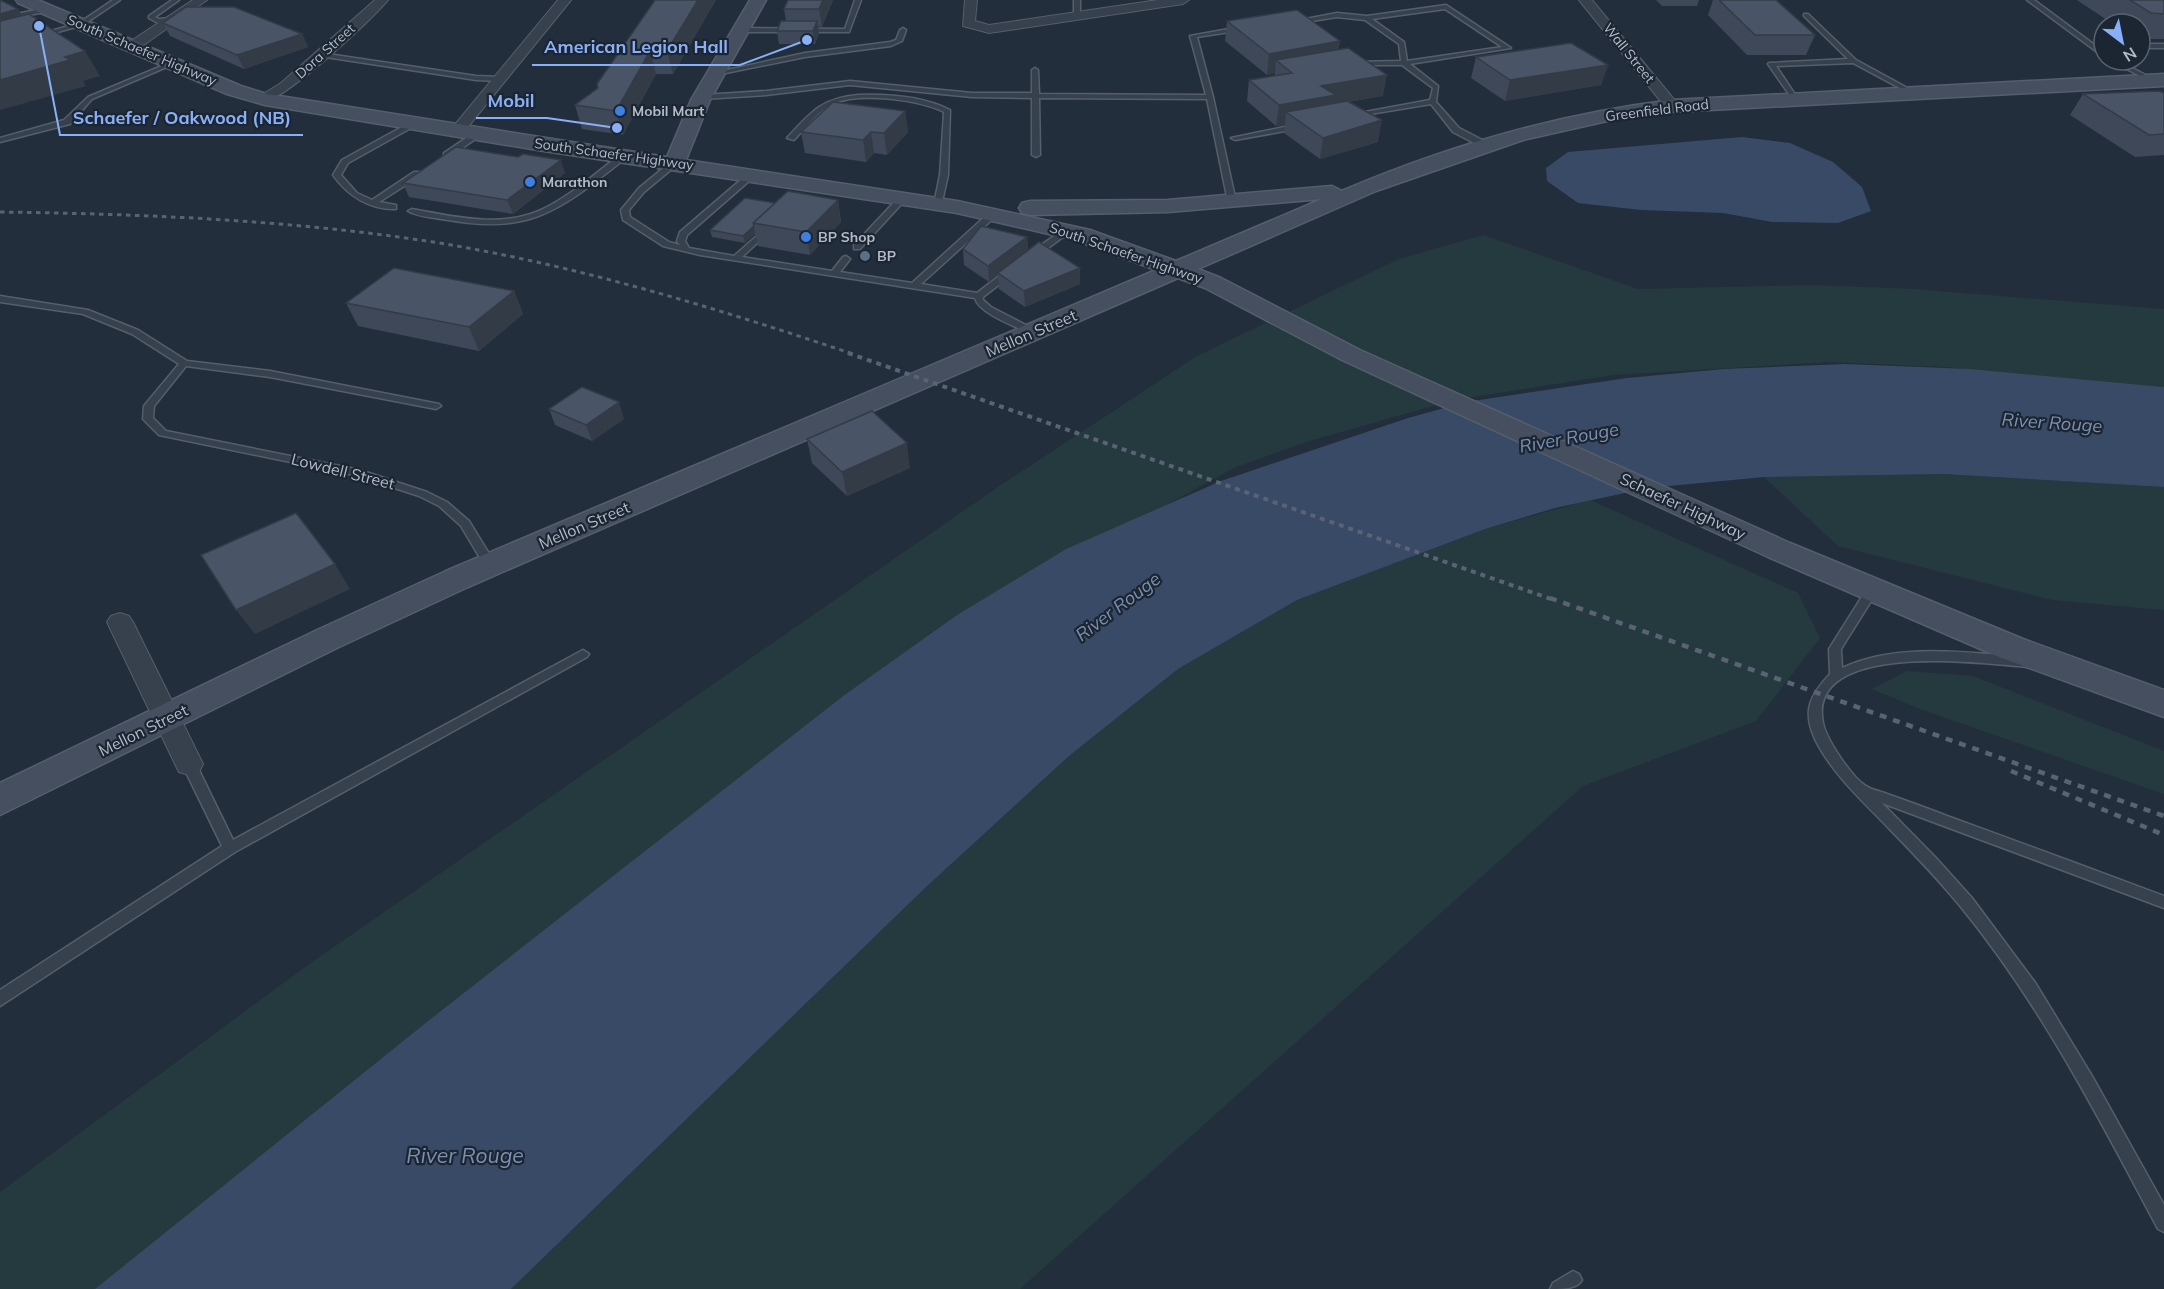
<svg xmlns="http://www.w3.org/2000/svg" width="2164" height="1289" font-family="Mulish,sans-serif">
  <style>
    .green { fill: #253a3e }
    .water { fill: #394a66 }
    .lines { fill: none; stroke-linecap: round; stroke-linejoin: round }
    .lane-casing { stroke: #555e6b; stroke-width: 3 }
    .street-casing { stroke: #555e6b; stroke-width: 2 }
    .secondary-casing { stroke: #555e6b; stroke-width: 3 }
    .lane { fill: #37404d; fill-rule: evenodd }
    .street { fill: #37404d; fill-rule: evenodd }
    .secondary { fill: #454f60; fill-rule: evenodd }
    .rail-far2 { stroke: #596374; stroke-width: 3; stroke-dasharray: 4.5 4.5; stroke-linecap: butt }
    .rail-far1 { stroke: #596374; stroke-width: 4; stroke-dasharray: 5 5; stroke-linecap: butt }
    .rail { stroke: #596374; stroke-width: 4.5; stroke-dasharray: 7 7; stroke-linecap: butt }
    .wall { fill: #3f4858 }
    .shaded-wall { fill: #333b47 }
    .building { fill: #495466; stroke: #333b47; stroke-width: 1.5 }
    .shop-dot { fill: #3f7fe0; stroke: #1c2532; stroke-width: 2 }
    .service-dot { fill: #5c6f8a; stroke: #1c2532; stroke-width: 2 }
    .labels { text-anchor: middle; stroke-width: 4.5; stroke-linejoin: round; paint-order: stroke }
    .far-street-label { font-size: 14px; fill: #b3bbc8; stroke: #1c2532 }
    .far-poi-label { font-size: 14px; font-weight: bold; fill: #b3bbc8; stroke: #1c2532; text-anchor: start }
    .street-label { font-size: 16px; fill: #b3bbc8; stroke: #1c2532 }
    .water-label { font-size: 18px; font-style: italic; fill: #7b90b0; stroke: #1c2532 }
    .near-water-label { font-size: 21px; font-style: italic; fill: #7b90b0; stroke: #1c2532 }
    .leader { fill: none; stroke: #89b0f7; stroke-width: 2 }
    .callout-dot { fill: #89b0f7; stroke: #1c2532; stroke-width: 2 }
    .callout-label { font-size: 18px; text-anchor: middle; font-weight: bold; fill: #89b0f7; stroke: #1c2532; stroke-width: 4.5; stroke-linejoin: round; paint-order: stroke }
  </style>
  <rect width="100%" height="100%" fill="#232e3d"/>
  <!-- green -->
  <g class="green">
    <polygon points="1483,235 1638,289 1815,285 1912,289 2164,309 2164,387 1946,367 1829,362 1613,375 1454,400 1306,442 1236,467 1159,509 1066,549 957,615 843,696 428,1021 95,1289 0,1289 0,1192 308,965 995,489 1197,356 1399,259"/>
    <polygon points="1944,474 2164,487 2164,610 2052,600 1838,546 1764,477"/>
    <polygon points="1590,500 1798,593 1820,638 1756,721 1583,786 1020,1289 511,1289 925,888 1069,756 1178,669 1297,600 1485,529"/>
    <polygon points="1907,671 1973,676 2164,751 2164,794 1920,709 1872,689"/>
  </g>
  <!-- water -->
  <g class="water">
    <polygon points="1742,137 1790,143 1833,162 1862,187 1871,211 1838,223 1772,222 1723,213 1641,210 1578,203 1547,181 1546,168 1568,152"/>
    <polygon points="1845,364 1970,369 2164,387 2164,487 1944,474 1764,477 1648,488 1555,508 1485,529 1297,600 1178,669 1069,756 925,888 511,1289 95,1289 428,1021 843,696 957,615 1066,549 1221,481 1408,418 1466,402 1627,378 1724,369"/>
  </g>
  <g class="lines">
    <!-- lane casing -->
    <g class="lane-casing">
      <g id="lane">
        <polygon points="113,0 120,0 83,25 40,37 37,35 79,23"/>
        <polygon points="172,0 179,0 155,17 159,19 173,18 175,21 158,23 149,18 149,16"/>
        <polygon points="855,0 861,0 849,32 741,32 738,30 741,28 845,29"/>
        <polygon points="1074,0 1080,0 1080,16 1077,18 1074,16"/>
        <polygon points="2027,0 2034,0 2104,52 2104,57"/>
        <path d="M 1446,5 L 1511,48 L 1410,64 L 1438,86 L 1436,102 L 1459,128 L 1488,143 L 1488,147 L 1482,147 L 1453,132 L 1431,104 L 1352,117 L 1350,116 L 1354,114 L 1430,100 L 1433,88 L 1402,65 L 1352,65 L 1351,64 L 1354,62 L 1401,61 L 1399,44 L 1365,20 L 1337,17 L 1293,24 L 1290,22 L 1337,13 L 1367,16 ZM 1445,9 L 1502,47 L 1407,61 L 1404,42 L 1372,19 Z"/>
        <polygon points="47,8 49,11 0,21 0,17"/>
        <polygon points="1804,14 1808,14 1856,60 1913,91 1913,93 1909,93 1853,63 1776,66 1798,99 1793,100 1768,64 1769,63 1848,59 1804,16"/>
        <polygon points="1240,27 1242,30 1197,37 1213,97 1236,202 1232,204 1228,202 1207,99 1039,98 1040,155 1036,157 1032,155 1032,98 972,97 850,85 766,95 703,99 700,97 703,95 766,91 850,81 972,93 1032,93 1032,70 1035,68 1038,70 1039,94 1206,95 1190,36"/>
        <polygon points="903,28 906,30 902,41 891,46 805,57 716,75 713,73 805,53 890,42 896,40 900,30"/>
        <rect x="2140" y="44" width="24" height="4"/>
        <polygon points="321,53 476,76 500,77 503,79 500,81 476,80 319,56 319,54"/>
        <polygon points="2109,60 2117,60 2155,80 2150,81"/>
        <polygon points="171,62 176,63 92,99 70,124 0,142 0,138 64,120 88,97"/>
        <path d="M 858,95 C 889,94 922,96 950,110 L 948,175 L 941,206 L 934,204 L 940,175 L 944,112 C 920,100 861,92 835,103 C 819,109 806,127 794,140 L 787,138 C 811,112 822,98 858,95 Z"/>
        <path d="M 411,122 L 418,124 L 348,163 L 341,175 L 357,193 L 372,200 L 414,172 L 420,172 L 420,176 L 379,202 L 396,205 L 396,209 C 370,210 348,196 333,175 L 342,160 Z"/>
        <polygon points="1299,124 1302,124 1302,128 1235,140 1231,138"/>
        <polygon points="475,132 482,134 450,157 444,157 444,153"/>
        <path d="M 621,154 L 628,156 C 618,165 606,173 595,182 C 545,221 512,231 448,220 C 436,218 418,217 408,211 L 412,209 C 455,217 504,229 545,208 C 573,194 596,173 621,154 Z"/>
        <path d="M 672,161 L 679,163 L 644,192 L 629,210 L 630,217 L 669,242 L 680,245 L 677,241 L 680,232 L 750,172 L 757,174 L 687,235 L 685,241 L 689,248 L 734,256 L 768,226 L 772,228 L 771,230 L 742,257 L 832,271 L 843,257 L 846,256 L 850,259 L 840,272 L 912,283 L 990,212 L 996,212 L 996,216 L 921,284 L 977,293 L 1008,269 L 1014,269 L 1014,273 L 983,297 L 983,300 L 991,307 L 1039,332 L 1034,335 L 1031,334 C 1017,327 978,313 975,298 L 700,255 L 663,246 L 623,220 L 621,210 L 639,188 Z"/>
        <polygon points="900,196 907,198 860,249 854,249 854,245"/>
        <polygon points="1064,229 1071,231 1036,257 1030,257 1030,253"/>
        <polygon points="0,296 88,310 138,330 187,361 270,371 439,404 441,406 436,409 270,377 186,366 154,406 153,418 166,431 360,470 427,492 447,502 469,521 496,565 490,569 486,568 461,526 439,506 419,496 358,476 159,435 143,419 144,406 179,364 132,334 83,314 0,302"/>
        <path d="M 1872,586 L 1878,590 L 1841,649 L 1842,668 C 1898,642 1967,653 2027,657 L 2031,659 L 2033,662 L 2031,665 L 2027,667 C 1982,663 1806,640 1823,723 C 1826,739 1852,778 1866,786 C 1871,790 1881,791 1887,794 C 1907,801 1927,808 1947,816 C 2019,842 2092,869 2164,896 L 2164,908 L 1882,803 L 1936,858 L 1972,898 L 2036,984 L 2092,1076 L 2164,1205 L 2164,1232 L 2158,1229 C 2099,1118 2041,1005 1961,907 C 1935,875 1906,846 1878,817 C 1855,794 1829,768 1815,739 C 1802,711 1810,695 1830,674 L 1829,649 L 1868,587 Z"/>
        <polygon points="583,650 589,654 587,657 235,852 0,1006 0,990 222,846 182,764 184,760 189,759 194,760 233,840"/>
        <path d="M 1573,1271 L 1579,1274 L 1582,1280 C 1577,1289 1562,1289 1550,1289 L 1553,1283 Z"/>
      </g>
    </g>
    <!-- street casing -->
    <g class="street-casing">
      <g id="street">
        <polygon points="193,0 207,0 138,49 128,49 128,43"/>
        <path d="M 375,0 L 388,0 C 374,18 278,107 260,102 L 258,99 L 260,96 L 281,83 Z"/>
        <polygon points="558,0 571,0 463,133 453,133 450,130 453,127"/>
        <polygon points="965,0 977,0 975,21 989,25 1158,0 1189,0 1183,4 989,33 963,26"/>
        <polygon points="1579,0 1592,0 1677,103 1679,106 1677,109 1667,109"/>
        <polygon points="120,613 129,616 133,622 203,764 199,772 189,775 179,772 175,764 107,622 111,616"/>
      </g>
    </g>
    <!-- secondary casing -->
    <g class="secondary-casing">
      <path id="secondary" d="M 16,0 L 38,0 L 241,86 L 267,94 L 667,157 L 691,100 L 750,0 L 766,0 L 710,100 L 686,160 L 957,201 L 1090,230 L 1176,261 L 1322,199 L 1168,212 L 1030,215 L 1022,213 L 1019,208 L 1022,203 L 1030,201 L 1168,200 L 1332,186 L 1342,191 C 1447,146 1558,114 1672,100 L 2164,74 L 2164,86 L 1672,112 L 1616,119 L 1523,140 L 1376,191 L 1198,269 L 1221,278 L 1360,350 L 1790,543 L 2023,639 L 2164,690 L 2164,717 L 1999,657 L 1768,557 L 1342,360 L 1205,288 L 1178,278 L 468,587 L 339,647 L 0,815 L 0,783 L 315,631 L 446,571 L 1156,270 L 1075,240 L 957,213 L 544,151 L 265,105 L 227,94 L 18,3 Z"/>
    </g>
    <!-- lane -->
    <use href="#lane" class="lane"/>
    <!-- street -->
    <use href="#street" class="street"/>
    <!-- secondary -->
    <use href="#secondary" class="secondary"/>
    <!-- rail-far2 -->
    <path class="rail-far2" d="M 0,212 C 145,214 290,220 433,242 C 576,265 716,308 853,354"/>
    <!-- rail-far1 -->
    <polyline class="rail-far1" points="848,353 1554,600"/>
    <!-- rail -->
    <g class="rail">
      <polyline points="1550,598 2164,816"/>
      <polyline points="2011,771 2164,835"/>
    </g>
  </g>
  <!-- wall -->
  <g class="wall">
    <polygon points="653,0 716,0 673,74 656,74 623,135 582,129 575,105 598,89 654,1"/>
    <polygon points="833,0 822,27 818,26 819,34 815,44 779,44 777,31 786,21 784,9"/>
    <polygon points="1656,0 1699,0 1697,6 1662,6"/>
    <polygon points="1713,0 1776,0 1815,35 1806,55 1747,55 1708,15"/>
    <polygon points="2077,0 2164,0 2164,39 2140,39 2140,24 2113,24"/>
    <polygon points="1227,21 1339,50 1383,96 1348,102 1378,142 1320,159 1284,133 1285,125 1276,126 1247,101 1249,80 1275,76 1275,73 1267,75 1225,41"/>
    <polygon points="163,23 302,34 308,47 244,69 170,36"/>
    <polygon points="1476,57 1608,65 1601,85 1505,101 1471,78"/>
    <polygon points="2164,93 2164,155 2135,157 2070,115 2083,94"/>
    <polygon points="905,111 908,132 887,155 874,153 866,162 805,153 801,132"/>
    <polygon points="565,173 513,214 409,197 403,183"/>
    <polygon points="838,200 841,222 810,255 758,246 755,234 745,243 712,237 710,230 775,203"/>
    <polygon points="1027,237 1028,251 1080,268 1080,284 1025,307 999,289 998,275 989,282 964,265 963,249"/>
    <polygon points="514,291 523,314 479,351 358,326 346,303"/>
    <polygon points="549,409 624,419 592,441 555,425"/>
    <polygon points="807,439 910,468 847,496 812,463"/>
  </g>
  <!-- shaded-wall -->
  <g class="shaded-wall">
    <polygon points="698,0 716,0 673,74 667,51"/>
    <polygon points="823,0 833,0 822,27 819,9"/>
    <polygon points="18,9 33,33 0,42 0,14"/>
    <polygon points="817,21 819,34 815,44 813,31"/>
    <polygon points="302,34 308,47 244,69 237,55"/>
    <polygon points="1340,41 1337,61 1276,60 1275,73 1267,75 1269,54"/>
    <polygon points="85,51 100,76 83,81 86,86 0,110 0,80 65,57"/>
    <polygon points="650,51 656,74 623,135 616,111"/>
    <polygon points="1608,65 1601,85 1505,101 1510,80"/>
    <polygon points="1387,75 1383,96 1286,112 1285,125 1276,126 1279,105 1321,86"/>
    <polygon points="905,111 908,132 887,155 884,133"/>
    <polygon points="1382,120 1378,142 1320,159 1323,138"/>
    <polygon points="871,132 874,153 866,162 863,140"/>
    <polygon points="561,160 565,173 513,214 507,200"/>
    <polygon points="838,200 841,222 810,255 806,232"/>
    <polygon points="754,226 755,234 745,243 743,236"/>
    <polygon points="1027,237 1028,253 998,273 998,275 989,282 988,266"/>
    <polygon points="1080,268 1080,284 1025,307 1024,291"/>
    <polygon points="514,291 523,314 479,351 469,327"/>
    <polygon points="619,402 624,419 592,441 586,425"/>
    <polygon points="907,443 910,468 847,496 842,472"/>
    <polygon points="335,564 350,589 255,634 236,610"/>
  </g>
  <!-- building -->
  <g class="building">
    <polygon points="0,0 18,9 0,14"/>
    <polygon points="655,0 698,0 667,51 650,51 616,111 575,105 598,88 597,84"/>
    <polygon points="788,0 823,0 819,9 784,9"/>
    <polygon points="1719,0 1776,0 1815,35 1755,35"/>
    <polygon points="2130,0 2164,0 2164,14 2151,13"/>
    <polygon points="186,7 234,7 302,34 237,55 163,23"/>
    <polygon points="1297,10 1340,41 1269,54 1227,21"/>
    <polygon points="29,14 85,51 65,57 70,60 0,80 0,21"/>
    <polygon points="781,21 817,21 813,31 777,31"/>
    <polygon points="1571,43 1608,65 1510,80 1476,57"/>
    <polygon points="1348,48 1387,75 1321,86 1336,95 1279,105 1249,80 1292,73 1276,60"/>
    <polygon points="2159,91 2164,93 2164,134 2149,135 2083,94"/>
    <polygon points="1347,101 1382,120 1323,138 1286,112"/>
    <polygon points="833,102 905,111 884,133 871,132 863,140 801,132"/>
    <polygon points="456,147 518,157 523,154 561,160 507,200 403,183"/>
    <polygon points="788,191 838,200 806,232 753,223"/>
    <polygon points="745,198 775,203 753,223 754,226 743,236 710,230"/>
    <polygon points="981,226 1027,237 988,266 963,249"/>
    <polygon points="1039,242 1080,268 1024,291 998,273"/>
    <polygon points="394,268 514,291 469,327 346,303"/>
    <polygon points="582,387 619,402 586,425 549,409"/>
    <polygon points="872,411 907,443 842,472 807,439"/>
    <polygon points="296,513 335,564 236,610 201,555"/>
  </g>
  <!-- markers -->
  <g class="shop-dot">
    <circle cx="620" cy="111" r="6"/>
    <circle cx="530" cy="182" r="6"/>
    <circle cx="806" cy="237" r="6"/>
  </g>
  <circle class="service-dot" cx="865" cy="256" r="6"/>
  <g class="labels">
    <!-- far-street labels -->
    <g class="far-street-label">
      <text transform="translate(142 50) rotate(23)" y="5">South Schaefer Highway</text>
      <text transform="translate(325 51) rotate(-42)" y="5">Dora Street</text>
      <text transform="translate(1629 53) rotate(51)" y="5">Wall Street</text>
      <text transform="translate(1657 110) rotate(-7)" y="5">Greenfield Road</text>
      <text transform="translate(614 154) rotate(8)" y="5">South Schaefer Highway</text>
      <text transform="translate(1126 253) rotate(19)" y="5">South Schaefer Highway</text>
    </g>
    <!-- far-poi labels -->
    <g class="far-poi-label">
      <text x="632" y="116">Mobil Mart</text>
      <text x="542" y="187">Marathon</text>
      <text x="818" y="242">BP Shop</text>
      <text x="877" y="261">BP</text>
    </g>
    <!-- street labels -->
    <g class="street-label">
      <text transform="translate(1031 333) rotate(-23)" y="6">Mellon Street</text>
      <text transform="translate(343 471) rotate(14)" y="6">Lowdell Street</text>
      <text transform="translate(1683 506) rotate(25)" y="6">Schaefer Highway</text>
      <text transform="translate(584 525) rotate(-23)" y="6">Mellon Street</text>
      <text transform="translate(143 730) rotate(-26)" y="6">Mellon Street</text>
    </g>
    <!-- water labels -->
    <g class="water-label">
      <text transform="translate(2052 423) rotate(4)" y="6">River Rouge</text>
      <text transform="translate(1569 438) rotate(-10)" y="6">River Rouge</text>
      <text transform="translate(1118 607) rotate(-37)" y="6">River Rouge</text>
    </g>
    <!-- near-water labels -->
    <g class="near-water-label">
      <text x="465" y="1163">River Rouge</text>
    </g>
  </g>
  <!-- callouts -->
  <path class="leader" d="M807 40L740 65H532M617 128L547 118H476M39 26L60 135H303"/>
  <g class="callout-dot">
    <circle cx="807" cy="40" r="6"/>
    <circle cx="617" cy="128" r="6"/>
    <circle cx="39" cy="26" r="6"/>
  </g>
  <g class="callout-label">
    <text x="636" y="53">American Legion Hall</text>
    <text x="511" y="107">Mobil</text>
    <text x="182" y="124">Schaefer / Oakwood (NB)</text>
  </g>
  <!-- north arrow -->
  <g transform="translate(2122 42) rotate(148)"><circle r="28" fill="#1c2532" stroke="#58616e" stroke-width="1.5"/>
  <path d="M0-4.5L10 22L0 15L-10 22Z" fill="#89b0f7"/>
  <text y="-9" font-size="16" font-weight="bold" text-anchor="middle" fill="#b3bbc8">N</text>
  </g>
</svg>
